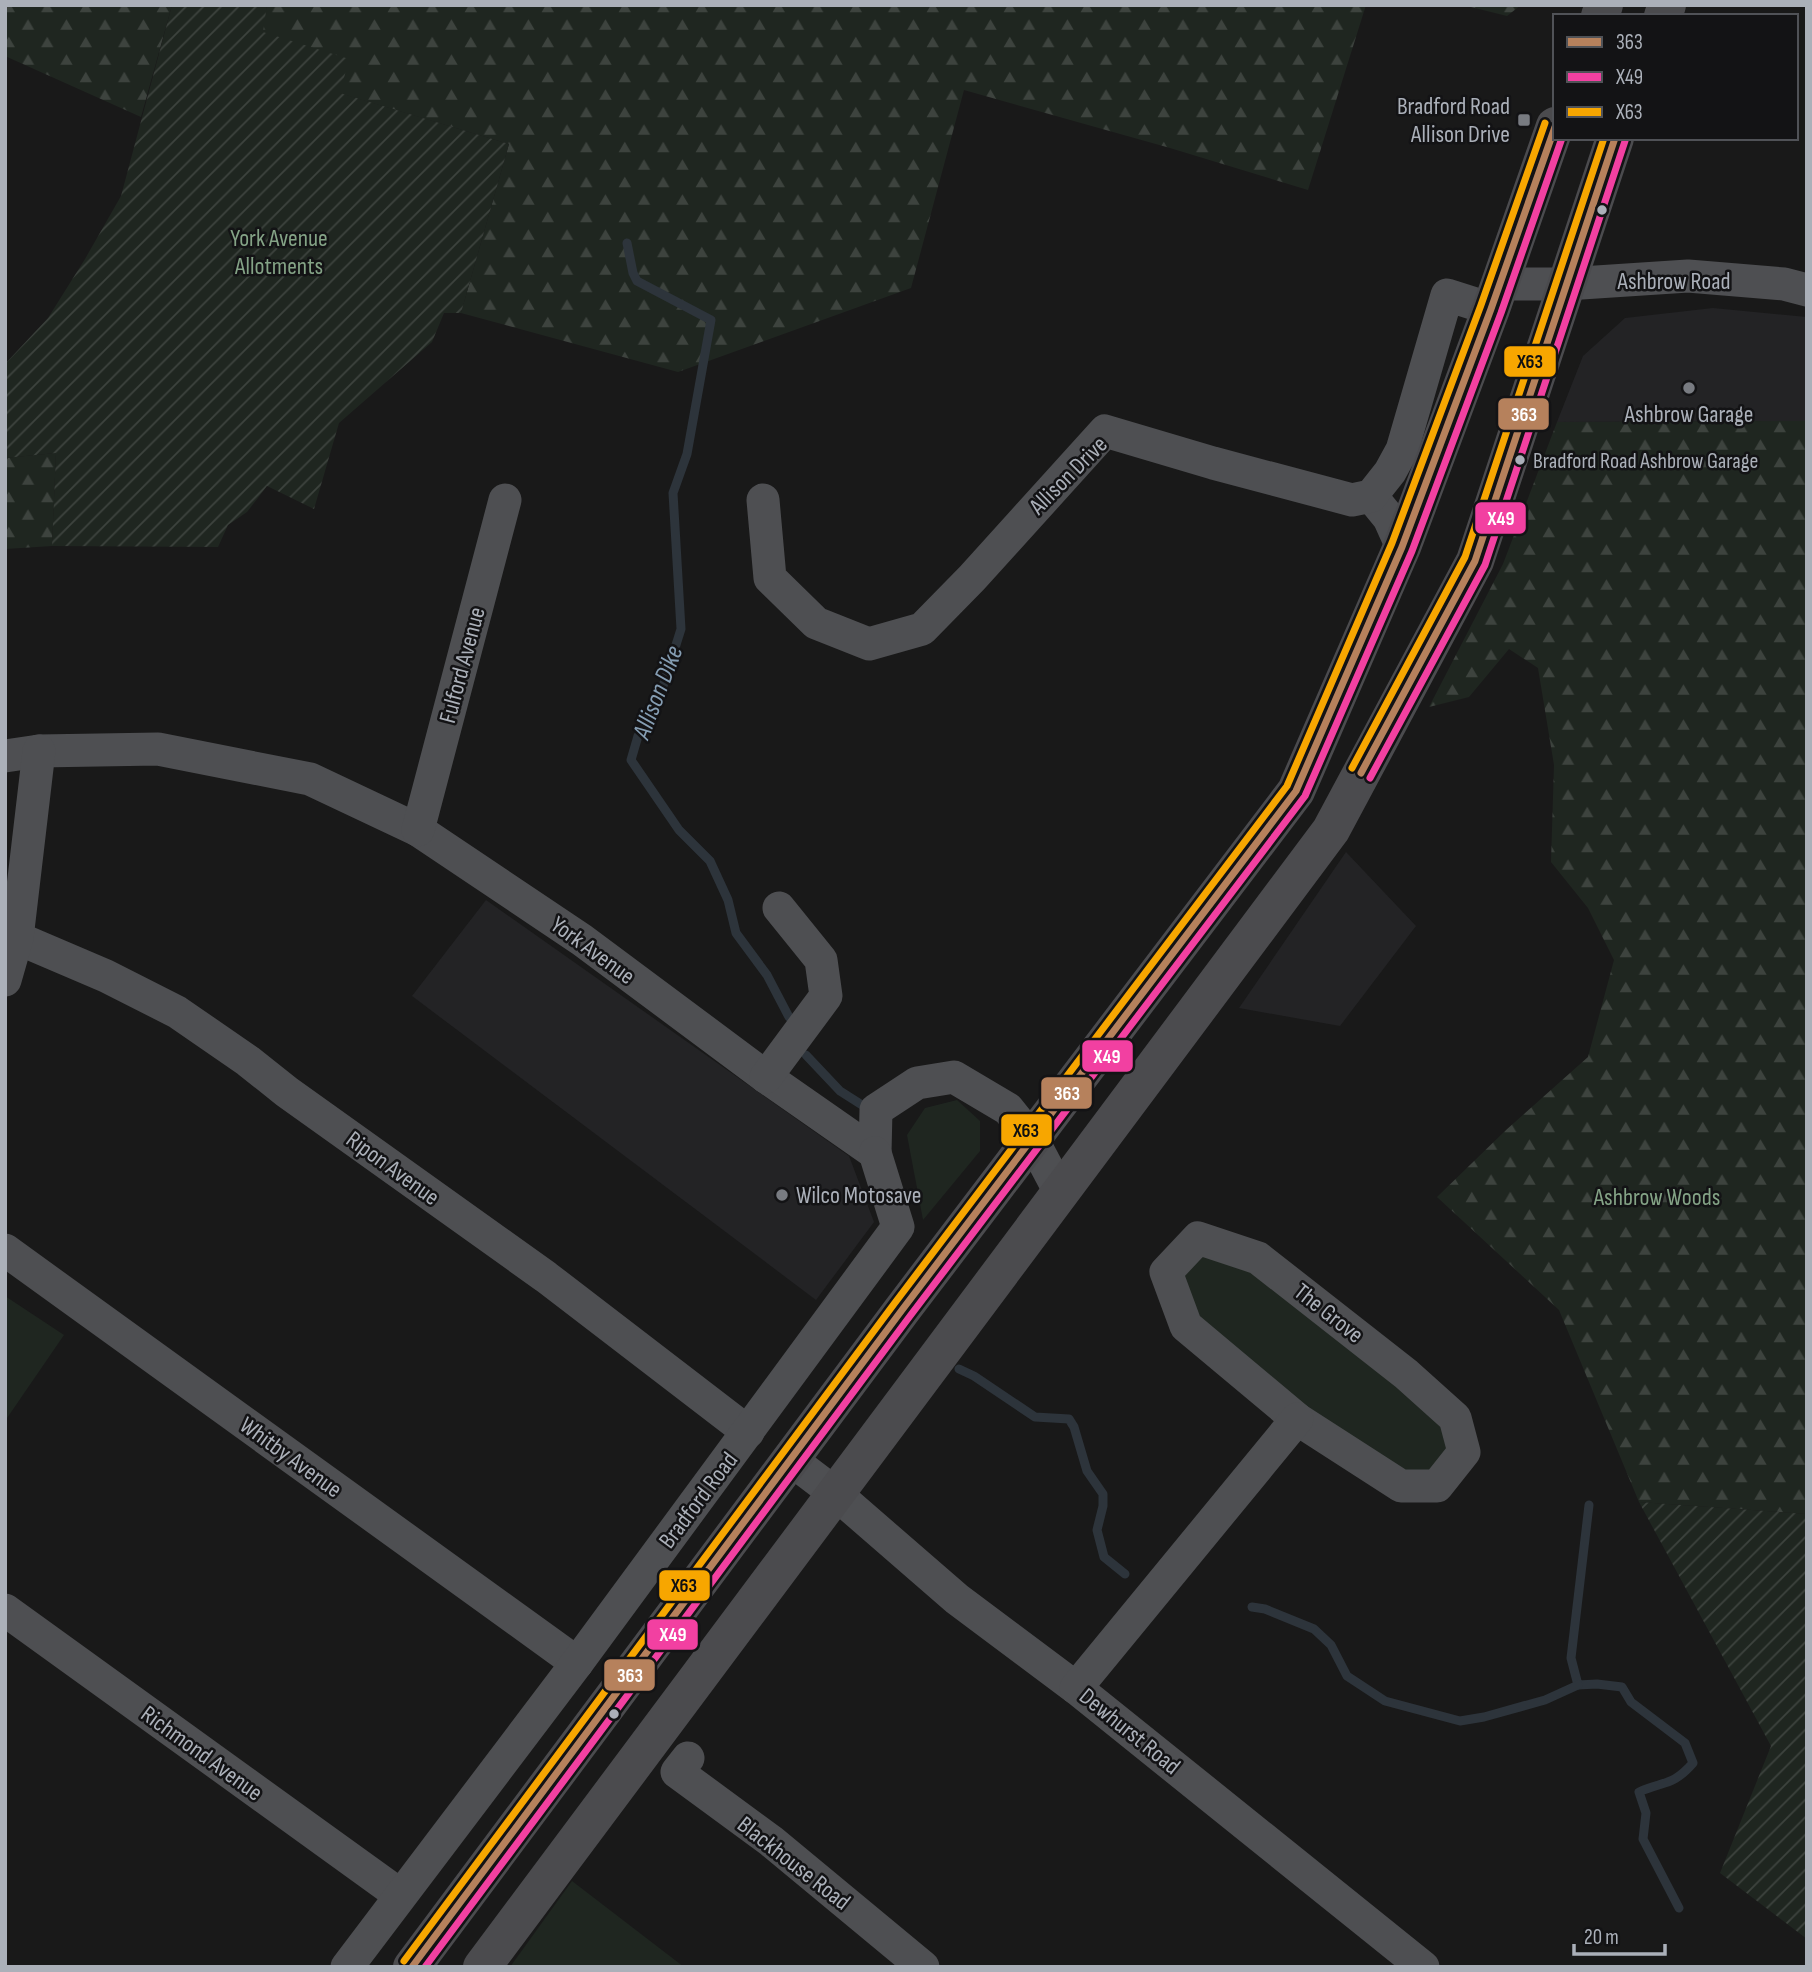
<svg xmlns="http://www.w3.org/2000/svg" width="1812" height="1972" font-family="'Sofia Sans Condensed',sans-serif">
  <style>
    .built { fill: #232325 }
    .green { fill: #1f2620 }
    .forest { fill: url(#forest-firs) }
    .garden { fill: url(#garden-furrows) }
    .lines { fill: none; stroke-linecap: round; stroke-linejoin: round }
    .stream { stroke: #2d343b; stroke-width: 9 }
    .street { stroke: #4e4f52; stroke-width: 33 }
    .primary { stroke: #4b4b4e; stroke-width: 38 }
    .bus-1-casing { stroke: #131315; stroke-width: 12 }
    .bus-2-casing { stroke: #131315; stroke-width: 12 }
    .bus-3-casing { stroke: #131315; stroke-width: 12 }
    .bus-1 { stroke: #b6815c; stroke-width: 7 }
    .bus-2 { stroke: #f240a1; stroke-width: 7 }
    .bus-3 { stroke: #f7a600; stroke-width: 7 }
    .poi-dot { fill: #787b81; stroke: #131315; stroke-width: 2.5 }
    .bus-dot { fill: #abb0b9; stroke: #131315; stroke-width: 2.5 }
    .labels { text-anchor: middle; stroke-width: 5; stroke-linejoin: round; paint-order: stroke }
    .bus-label { font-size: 22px; fill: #abb0b9; stroke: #131315; text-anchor: start }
    .poi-label { font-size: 24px; fill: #abb0b9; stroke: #131315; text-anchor: end }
    .park-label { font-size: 24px; fill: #84a386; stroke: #131315 }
    .street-label { font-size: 24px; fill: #abb0b9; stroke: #131315 }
    .water-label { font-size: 26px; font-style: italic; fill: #859db2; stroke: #131315 }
    .line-badge { stroke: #131315; stroke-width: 2.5 }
    .badge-label { font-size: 19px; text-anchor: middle; font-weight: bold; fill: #fff }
    .pale-badge-label { font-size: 19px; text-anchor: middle; font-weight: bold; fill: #111 }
  </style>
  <defs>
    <pattern id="forest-firs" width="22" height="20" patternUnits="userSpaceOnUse" patternTransform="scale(1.75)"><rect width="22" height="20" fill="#1f2620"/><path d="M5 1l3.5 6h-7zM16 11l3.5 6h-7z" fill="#3d433e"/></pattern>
    <pattern id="garden-furrows" width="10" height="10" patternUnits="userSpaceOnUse" patternTransform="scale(1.75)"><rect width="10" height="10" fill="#1f2620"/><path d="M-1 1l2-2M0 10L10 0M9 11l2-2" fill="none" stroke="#3d433e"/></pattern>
  </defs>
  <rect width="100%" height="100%" fill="#191919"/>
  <!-- built -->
  <g class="built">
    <polygon points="1713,308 1807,317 1807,421 1557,422 1583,356 1625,318"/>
    <polygon points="1346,852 1416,926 1340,1026 1239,1008"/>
    <polygon points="486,900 849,1156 874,1222 816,1300 412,996"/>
  </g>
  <!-- green -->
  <g class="green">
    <polygon points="957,1100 980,1121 980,1151 923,1220 907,1135 925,1108"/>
    <polygon points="1198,1238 1406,1374 1464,1452 1401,1486 1186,1326 1166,1272"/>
    <polygon points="5,1296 64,1335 5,1421"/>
    <polygon points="572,1881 684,1967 510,1967"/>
  </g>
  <!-- forest -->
  <g class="forest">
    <polygon points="5,5 172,5 141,117 5,56"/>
    <polygon points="267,5 1366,5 1308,190 1170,148 964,90 911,288 678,372 461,313 509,144 339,93 262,31"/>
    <polygon points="1463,5 1521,5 1507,16"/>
    <polygon points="1807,421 1807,1514 1639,1502 1559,1310 1437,1197 1506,1130 1588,1057 1614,960 1588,908 1551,862 1554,765 1538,668 1509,649 1469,697 1429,707 1503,564 1557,422"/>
    <polygon points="56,453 52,546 5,549 5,458"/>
  </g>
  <!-- garden -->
  <g class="garden">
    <polygon points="172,5 267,5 263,32 349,59 340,93 509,144 461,313 444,313 432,342 339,423 314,509 267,486 247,512 228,525 218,547 52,546 56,453 5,458 5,364 48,318 85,259 121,196"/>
    <polygon points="1639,1502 1807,1514 1807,1939 1720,1873 1771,1746"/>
  </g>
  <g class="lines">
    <!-- stream -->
    <g class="stream">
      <polyline points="627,243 633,273 637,281 711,320 687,454 673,493 681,629 657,705 638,736 631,760 679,830 710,861 728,900 736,933 767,975 789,1017"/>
      <polyline points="806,1055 840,1091 862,1105"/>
      <polyline points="959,1369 974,1376 1035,1417 1069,1419 1074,1427 1087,1471 1103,1494 1103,1506 1097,1530 1104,1557 1125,1574"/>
      <path d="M 1589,1505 L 1571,1658 L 1578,1685 L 1597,1684 L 1622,1687 L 1631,1702 L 1685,1743 L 1693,1763 C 1673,1786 1664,1781 1639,1792 L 1646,1813 L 1643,1839 L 1679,1908"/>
      <polyline points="1252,1607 1265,1609 1314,1629 1331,1645 1347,1676 1385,1701 1460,1721 1484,1717 1545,1700 1578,1685"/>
    </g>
    <!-- street -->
    <g class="street">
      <polyline points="1499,284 1566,284 1688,276 1784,284 1807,290"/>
      <polyline points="1371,496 1389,518 1402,547"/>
      <polyline points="763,500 770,578 816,623 869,644 922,629 972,578 1105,431 1213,463 1352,500 1371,496 1390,472 1402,450 1447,295 1491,309"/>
      <polyline points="5,756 39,751 158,749 310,779 418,830 582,940 766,1077 875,1153 876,1110 917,1083 954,1077 1008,1109 1032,1139 1061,1194"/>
      <polyline points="418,830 505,500"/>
      <polyline points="17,938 106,976 177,1012 248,1061 287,1092 546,1277 748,1432"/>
      <polyline points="5,980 17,938 39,751"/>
      <polyline points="766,1077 826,996 821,960 779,908"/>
      <polygon points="1198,1238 1258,1258 1406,1374 1455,1418 1464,1452 1437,1486 1401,1486 1297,1419 1186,1326 1166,1272"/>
      <polyline points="5,1250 577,1663"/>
      <polyline points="790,1459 836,1494 957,1599 1076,1688 1423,1967"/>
      <polyline points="5,1610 400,1895"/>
      <polyline points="1076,1688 1297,1419"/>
      <polyline points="688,1758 677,1772 771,1841 923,1967"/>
      <polyline points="347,1967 577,1663 898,1227 875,1153"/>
    </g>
    <!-- primary -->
    <g class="primary">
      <polyline points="1600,16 1604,5"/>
      <polyline points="1663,16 1667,5"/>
      <polyline points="412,1967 902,1310 1296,791 1402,547 1491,309 1555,126"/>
      <polyline points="482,1967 1331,830 1475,561 1615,138"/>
    </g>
    <!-- bus-1 casing -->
    <g class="bus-1-casing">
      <g id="bus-1">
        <polyline points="1361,773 1475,561 1615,138"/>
        <polyline points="412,1967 902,1310 1296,791 1402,547 1491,309 1555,127"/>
      </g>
    </g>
    <!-- bus-2 casing -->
    <g class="bus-2-casing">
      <g id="bus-2">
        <polyline points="1370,778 1485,565 1625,141"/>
        <polyline points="425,1967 910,1316 1305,796 1412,551 1501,313 1562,138"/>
      </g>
    </g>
    <!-- bus-3 casing -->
    <g class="bus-3-casing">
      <g id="bus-3">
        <polyline points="1352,768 1465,557 1604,138"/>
        <polyline points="404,1961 894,1304 1287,786 1392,543 1481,305 1545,123"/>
      </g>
    </g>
    <!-- bus-1 -->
    <use href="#bus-1" class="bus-1"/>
    <!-- bus-2 -->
    <use href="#bus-2" class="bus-2"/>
    <!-- bus-3 -->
    <use href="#bus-3" class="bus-3"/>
  </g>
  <!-- markers -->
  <g class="poi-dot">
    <rect x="1517" y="113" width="14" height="14" rx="3.5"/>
    <circle cx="1689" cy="388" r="7"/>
    <circle cx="782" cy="1195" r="7"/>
  </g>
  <g class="bus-dot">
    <circle cx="1602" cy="210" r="6"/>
    <circle cx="1520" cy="460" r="6"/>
    <circle cx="614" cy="1714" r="6"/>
  </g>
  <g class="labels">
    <!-- bus labels -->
    <g class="bus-label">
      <text x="1533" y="468">Bradford Road Ashbrow Garage</text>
    </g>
    <!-- poi labels -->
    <g class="poi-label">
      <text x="1510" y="114">Bradford Road<tspan x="1510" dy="28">Allison Drive</tspan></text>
      <text x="1689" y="422" text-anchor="middle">Ashbrow Garage</text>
      <text x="796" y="1203" text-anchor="start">Wilco Motosave</text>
    </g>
    <!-- park labels -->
    <g class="park-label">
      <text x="279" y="246">York Avenue<tspan x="279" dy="28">Allotments</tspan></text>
      <text x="1657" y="1205">Ashbrow Woods</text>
    </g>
    <!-- street labels -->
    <g class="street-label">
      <text x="1674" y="289">Ashbrow Road</text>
      <text transform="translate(1068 475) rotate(-45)" y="8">Allison Drive</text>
      <text transform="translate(462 665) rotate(-75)" y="8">Fulford Avenue</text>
      <text transform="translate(593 950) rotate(36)" y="8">York Avenue</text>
      <text transform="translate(393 1168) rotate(36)" y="8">Ripon Avenue</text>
      <text transform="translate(1329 1313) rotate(38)" y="8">The Grove</text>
      <text transform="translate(291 1457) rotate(36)" y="8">Whitby Avenue</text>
      <text transform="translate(698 1500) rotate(-53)" y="8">Bradford Road</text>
      <text transform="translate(1130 1731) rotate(39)" y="8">Dewhurst Road</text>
      <text transform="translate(202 1753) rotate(36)" y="8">Richmond Avenue</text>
      <text transform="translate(794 1863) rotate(38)" y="8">Blackhouse Road</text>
    </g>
    <!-- water labels -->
    <g class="water-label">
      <text transform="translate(657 692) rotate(-69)" y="9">Allison Dike</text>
    </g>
  </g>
  <g class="line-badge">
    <rect x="1503" y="345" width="54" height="33" rx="7" fill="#f7a600"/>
    <rect x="1497" y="397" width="53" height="34" rx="7" fill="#b6815c"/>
    <rect x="1474" y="501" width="53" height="34" rx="7" fill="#f240a1"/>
    <rect x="1081" y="1039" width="53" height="34" rx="7" fill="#f240a1"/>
    <rect x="1040" y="1076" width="53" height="34" rx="7" fill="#b6815c"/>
    <rect x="1000" y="1113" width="53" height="34" rx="7" fill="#f7a600"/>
    <rect x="658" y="1569" width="53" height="33" rx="7" fill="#f7a600"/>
    <rect x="646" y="1618" width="53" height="33" rx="7" fill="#f240a1"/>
    <rect x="603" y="1658" width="53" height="34" rx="7" fill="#b6815c"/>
  </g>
  <g class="badge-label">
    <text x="1524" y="421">363</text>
    <text x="1501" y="525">X49</text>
    <text x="1107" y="1063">X49</text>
    <text x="1067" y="1100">363</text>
    <text x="673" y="1641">X49</text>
    <text x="630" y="1682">363</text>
  </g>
  <g class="pale-badge-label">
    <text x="1530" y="368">X63</text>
    <text x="1026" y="1137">X63</text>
    <text x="684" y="1592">X63</text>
  </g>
  <!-- border -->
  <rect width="1812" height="1972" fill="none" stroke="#abb0b9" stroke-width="14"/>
  <!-- legend -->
  <rect x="1553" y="14" width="245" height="126" fill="#131315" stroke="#505257" stroke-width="2"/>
  <rect x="1567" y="37" width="35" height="10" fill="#b6815c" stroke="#505257" stroke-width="2"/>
  <text x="1616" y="49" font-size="21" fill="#abb0b9">363</text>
  <rect x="1567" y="72" width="35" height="10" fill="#f240a1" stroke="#505257" stroke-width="2"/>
  <text x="1616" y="84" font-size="21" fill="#abb0b9">X49</text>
  <rect x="1567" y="107" width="35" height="10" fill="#f7a600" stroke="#505257" stroke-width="2"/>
  <text x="1616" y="119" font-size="21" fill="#abb0b9">X63</text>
  <!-- scale -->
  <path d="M1574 1944v10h91v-10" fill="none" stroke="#abb0b9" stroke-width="3.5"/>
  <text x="1584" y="1944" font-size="21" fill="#abb0b9" stroke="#131315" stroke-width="5" paint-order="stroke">20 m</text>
</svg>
